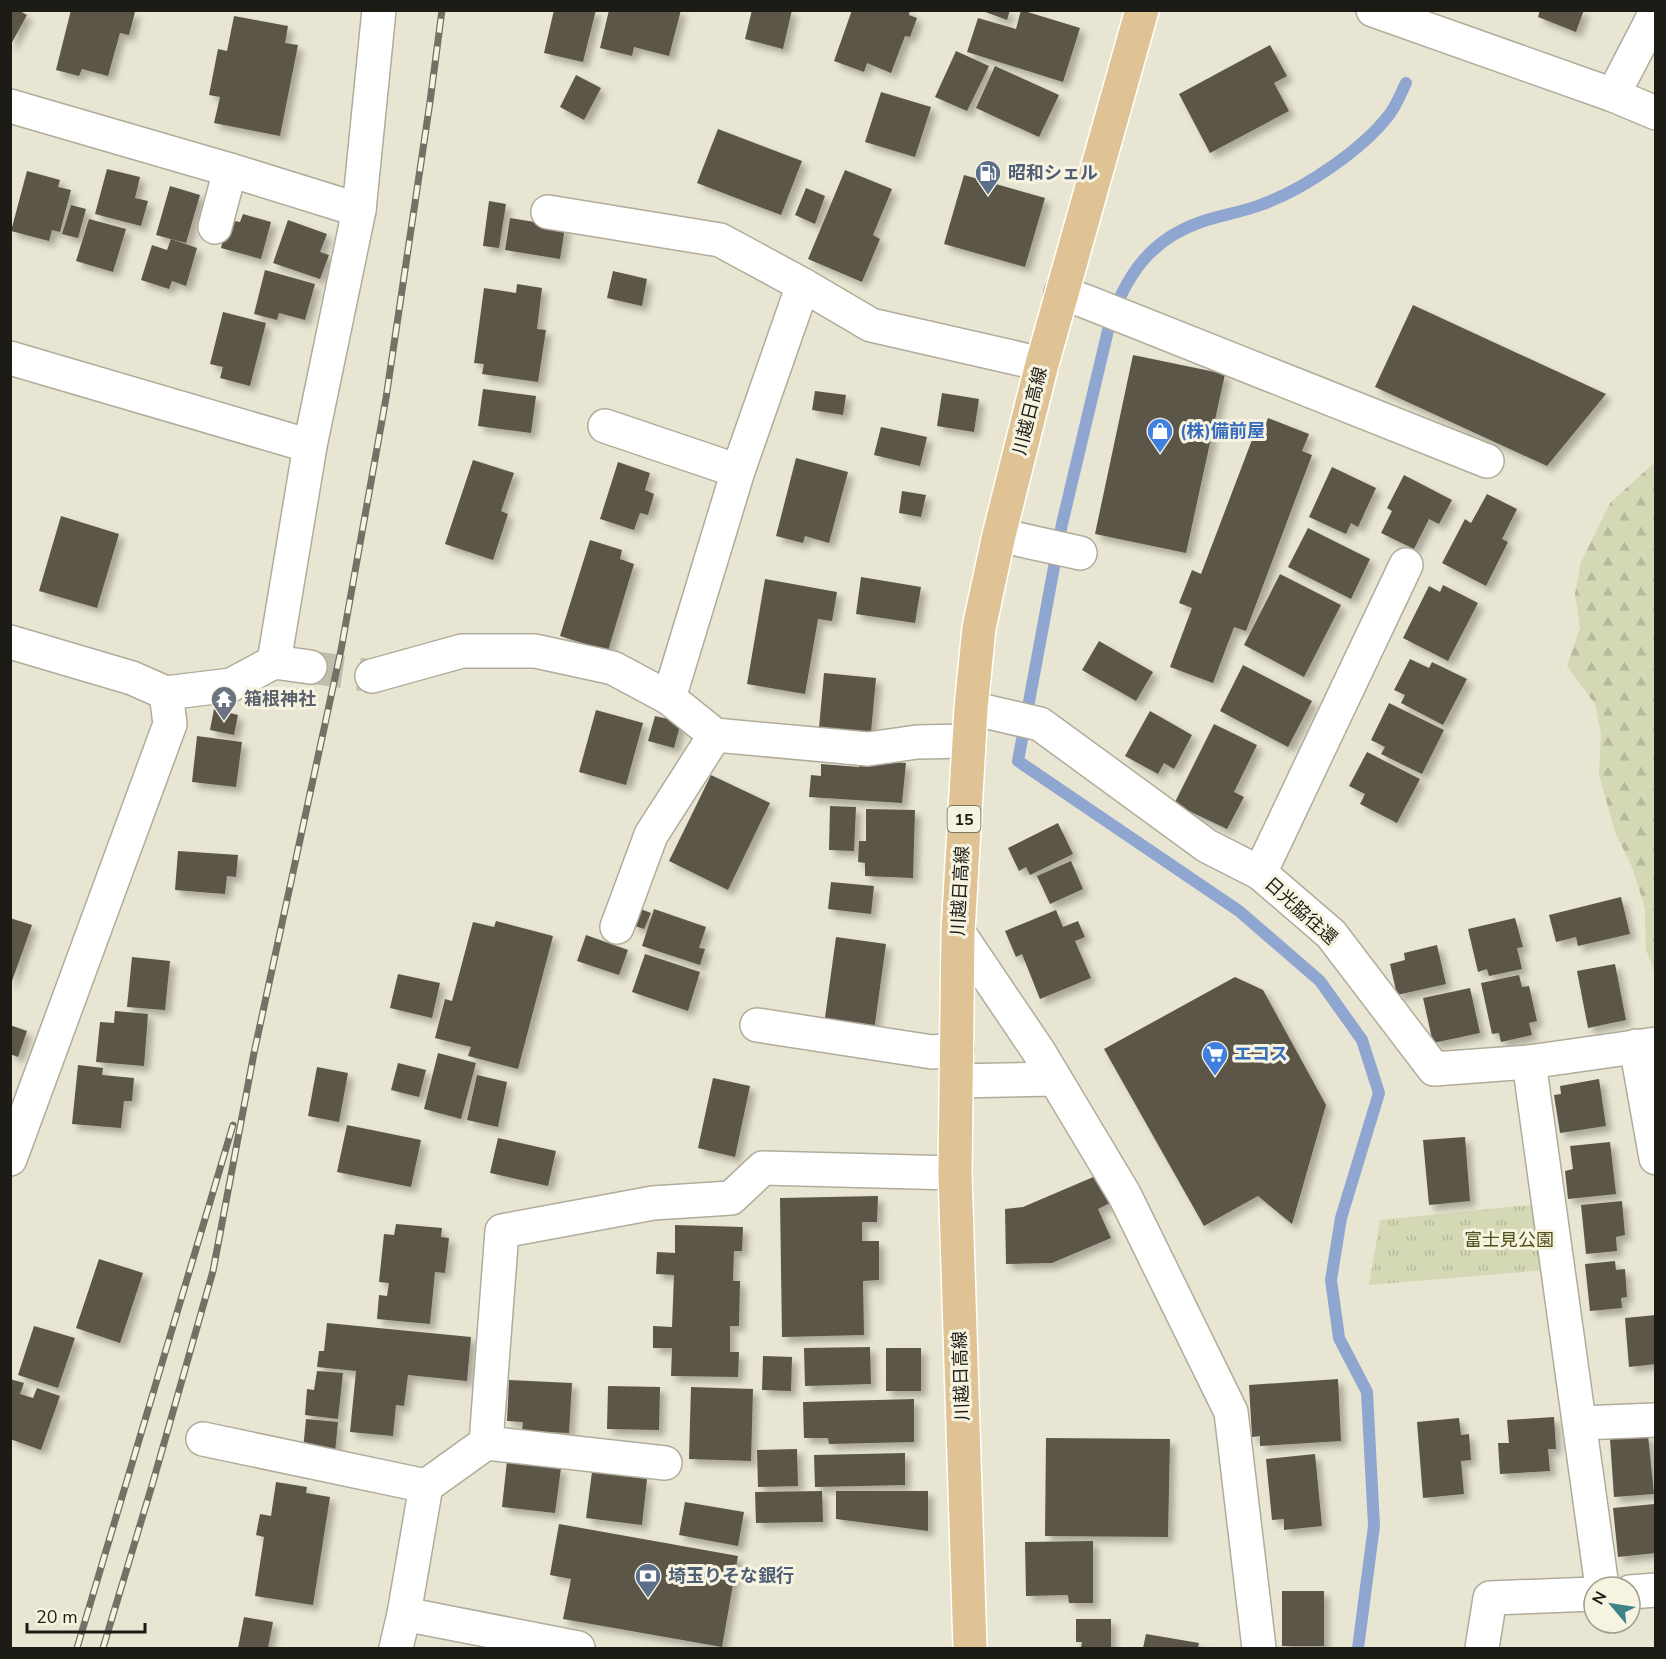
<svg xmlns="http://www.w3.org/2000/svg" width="1666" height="1659" font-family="'Nunito Sans','Noto Sans JP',sans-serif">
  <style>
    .grass { fill: url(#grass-tufts) }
    .forest { fill: url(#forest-firs) }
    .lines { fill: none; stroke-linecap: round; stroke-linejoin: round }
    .stream { stroke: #8fa6d0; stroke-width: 12 }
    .building { fill: #5b5748; filter: url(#shadow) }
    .minor-tunnel { stroke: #c0bdad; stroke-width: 33; stroke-dasharray: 33 16; stroke-linecap: butt }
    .minor-casing { stroke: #b0ac9b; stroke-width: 36 }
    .major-casing { stroke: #fff; stroke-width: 36 }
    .minor { stroke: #fff; stroke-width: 33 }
    .major { stroke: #e0c394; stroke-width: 33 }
    .rail-casing { stroke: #737065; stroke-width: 7 }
    .rail { stroke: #f7f3e1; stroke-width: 4.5; stroke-dasharray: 14; stroke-linecap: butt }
    .labels { text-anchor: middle; stroke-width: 6; stroke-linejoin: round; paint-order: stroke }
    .shield { fill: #f7f3e1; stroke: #5e5c52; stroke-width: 1.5 }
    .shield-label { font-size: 16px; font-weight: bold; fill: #1d1b15 }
    .service-label { font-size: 18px; font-weight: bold; fill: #4e5e75; stroke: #f7f3e1; text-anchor: start }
    .street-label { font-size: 18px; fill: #1d1b15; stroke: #f7f3e1 }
    .shop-label { font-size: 18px; font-weight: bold; fill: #366cbe; stroke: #f7f3e1; text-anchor: start }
    .worship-label { font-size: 18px; font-weight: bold; fill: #5b616d; stroke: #f7f3e1; text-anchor: start }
    .park-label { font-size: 18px; fill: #4e5017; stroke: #f7f3e1 }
  </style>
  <defs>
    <pattern id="grass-tufts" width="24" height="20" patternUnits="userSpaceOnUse" patternTransform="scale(1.5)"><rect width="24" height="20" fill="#d5d8b5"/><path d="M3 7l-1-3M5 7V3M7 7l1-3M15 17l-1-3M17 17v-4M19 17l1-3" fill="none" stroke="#b6b99b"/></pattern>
    <pattern id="forest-firs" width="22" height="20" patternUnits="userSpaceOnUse" patternTransform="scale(1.5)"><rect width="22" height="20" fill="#d5d8b5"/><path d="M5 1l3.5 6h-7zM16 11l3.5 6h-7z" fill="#b6b99b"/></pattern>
    <filter id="shadow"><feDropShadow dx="5.5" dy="5.5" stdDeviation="3" flood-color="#0004"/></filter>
  </defs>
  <rect width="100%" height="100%" fill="#e9e5d3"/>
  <!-- grass -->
  <polygon class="grass" points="1539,1204 1546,1270 1369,1285 1380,1220"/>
  <!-- forest -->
  <polygon class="forest" points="1655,462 1655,973 1646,950 1645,908 1632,867 1615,832 1599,775 1601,733 1595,704 1567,666 1580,628 1575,594 1581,562 1610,503"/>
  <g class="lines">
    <!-- stream -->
    <path class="stream" d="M 1358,1648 L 1374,1526 L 1367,1392 L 1339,1338 L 1331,1280 L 1341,1218 L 1379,1093 L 1362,1040 L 1320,981 L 1239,911 L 1018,761 L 1062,524 L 1110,322 C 1127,274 1151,239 1201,222 C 1221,215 1243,212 1263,204 C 1304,189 1362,150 1389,115 C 1396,106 1401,93 1406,83"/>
  </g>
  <!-- building -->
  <g class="building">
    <polygon points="10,10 18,10 27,15 10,46"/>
    <polygon points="71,10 135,12 129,35 120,33 108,76 82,69 79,76 56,70"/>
    <polygon points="554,10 596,10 583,62 544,53"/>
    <polygon points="609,10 681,10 669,56 634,47 632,56 600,48"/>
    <polygon points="752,10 792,10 783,49 745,39"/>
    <polygon points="852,10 910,10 909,15 917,18 910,37 905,36 891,73 867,63 864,72 834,61"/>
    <polygon points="980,10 1010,10 1007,20"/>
    <polygon points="1021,10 1080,28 1063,82 967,52 978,18 1016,29"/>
    <polygon points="1540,10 1584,10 1576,32 1538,17"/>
    <polygon points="234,16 288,26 285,43 298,45 280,136 214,123 220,97 209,95 218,49 227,51"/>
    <polygon points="1270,45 1287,76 1274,83 1289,111 1210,153 1179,94"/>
    <polygon points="956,51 989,66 967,111 935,97"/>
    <polygon points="995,66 1059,95 1039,137 976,108"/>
    <polygon points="576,75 601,88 584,120 560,107"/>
    <polygon points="881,92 931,107 915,157 865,142"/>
    <polygon points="718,129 802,161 781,215 697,183"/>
    <polygon points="107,169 140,177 135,198 148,201 141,226 95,214"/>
    <polygon points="845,170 892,189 873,235 880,239 862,282 808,259"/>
    <polygon points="27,171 60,180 58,187 71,190 60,232 52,230 49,241 11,231"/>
    <polygon points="964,175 1045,198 1025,267 944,244"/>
    <polygon points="170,186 200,195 186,243 156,235"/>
    <polygon points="806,188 825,196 815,224 795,215"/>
    <polygon points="489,201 506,204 499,248 483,246"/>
    <polygon points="71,205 86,209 78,238 62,234"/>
    <polygon points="243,214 271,222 261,259 221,248 228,220 240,222"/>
    <polygon points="510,218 565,227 560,259 505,250"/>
    <polygon points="89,219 126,229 113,272 76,261"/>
    <polygon points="288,220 327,234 320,252 329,255 320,279 273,263"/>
    <polygon points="171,239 197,248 186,286 172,281 169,289 141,280 152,245 167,250"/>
    <polygon points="265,270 315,284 305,320 279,313 277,320 254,314"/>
    <polygon points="613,271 647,279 642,306 607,298"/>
    <polygon points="517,284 542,288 537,329 546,330 538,382 482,374 484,364 474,363 484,288 516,293"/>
    <polygon points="1413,305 1606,394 1547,466 1375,387"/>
    <polygon points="223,312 266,323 250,386 220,378 223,367 210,364"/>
    <polygon points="1133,355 1225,374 1186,553 1095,534"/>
    <polygon points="483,389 536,396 531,433 478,426"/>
    <polygon points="815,391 846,395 843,415 812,410"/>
    <polygon points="942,393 979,399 974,432 937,426"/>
    <polygon points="1268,418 1309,434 1302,451 1312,455 1246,631 1234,627 1213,683 1170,667 1192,608 1179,603 1192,570 1201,574 1255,432 1262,435"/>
    <polygon points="881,427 927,437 920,466 874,455"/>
    <polygon points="796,458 848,472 829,543 805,536 803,543 776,536"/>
    <polygon points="473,460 514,473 501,511 508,514 493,560 445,544"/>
    <polygon points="618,462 650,473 645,490 654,494 648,515 640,513 634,530 600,519"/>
    <polygon points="1332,467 1376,488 1358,527 1351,523 1346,534 1309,517"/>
    <polygon points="1404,475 1452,500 1439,524 1429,519 1414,549 1381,533 1392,511 1387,508"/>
    <polygon points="902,491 926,495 921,517 899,513"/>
    <polygon points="1487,494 1517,509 1502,539 1508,542 1486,586 1442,563 1465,519 1471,523"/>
    <polygon points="61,516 119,534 97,608 39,591"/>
    <polygon points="1308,528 1370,559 1351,599 1288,567"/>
    <polygon points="590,540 622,550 620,559 634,564 608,651 560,636"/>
    <polygon points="1280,574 1341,605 1304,677 1244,645"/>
    <polygon points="861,577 921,587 915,623 856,614"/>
    <polygon points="765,579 837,592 832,621 818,619 805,694 747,684"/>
    <polygon points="1443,585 1478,603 1448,661 1403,638 1429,586 1440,592"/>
    <polygon points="1099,641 1153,672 1136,701 1082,670"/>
    <polygon points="1410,659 1429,668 1432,662 1467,679 1443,725 1401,703 1405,695 1394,690"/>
    <polygon points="1243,665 1312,701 1288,747 1220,711"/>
    <polygon points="824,673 876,678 871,732 819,728"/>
    <polygon points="1389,703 1444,730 1422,774 1381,754 1385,747 1371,740"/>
    <polygon points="214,709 238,715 234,735 210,730"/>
    <polygon points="596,710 643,723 626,785 579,772"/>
    <polygon points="1150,711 1192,735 1174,769 1164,763 1158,774 1125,756"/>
    <polygon points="655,716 681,722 674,748 648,741"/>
    <polygon points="1214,724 1257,745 1234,792 1244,797 1227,829 1174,804"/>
    <polygon points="197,736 242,742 236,787 192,782"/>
    <polygon points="1367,752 1420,779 1397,823 1360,804 1365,794 1349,786"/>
    <polygon points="859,760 906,763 902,803 809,797 811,775 821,776 821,764 859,767"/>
    <polygon points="711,775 770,803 728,890 669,861"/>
    <polygon points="830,806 856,807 854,851 829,850"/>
    <polygon points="866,809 915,810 913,878 865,876 865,863 858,862 859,841 866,841"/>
    <polygon points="1058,823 1073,854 1030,875 1026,867 1019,871 1008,848"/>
    <polygon points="178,851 238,855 236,877 227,876 225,894 175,890"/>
    <polygon points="1071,861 1083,889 1050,904 1037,876"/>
    <polygon points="831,882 874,886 871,914 828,909"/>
    <polygon points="1621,897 1630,934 1578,946 1576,937 1556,942 1549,915"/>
    <polygon points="638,908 651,913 644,929 632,925"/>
    <polygon points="654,909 706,927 699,948 705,949 700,965 642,946"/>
    <polygon points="1056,910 1063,927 1078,921 1085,937 1075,941 1091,978 1040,999 1022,954 1016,957 1005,931"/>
    <polygon points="10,918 32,925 11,984 10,984"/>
    <polygon points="1515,918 1523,947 1517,948 1522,969 1489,976 1487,969 1478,972 1468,929"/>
    <polygon points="496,921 553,936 518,1069 468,1056 471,1047 435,1038 445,999 452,1001 473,922 494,927"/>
    <polygon points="586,935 628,950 619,975 577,961"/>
    <polygon points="836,937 886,944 874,1031 824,1025"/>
    <polygon points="1437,945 1446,984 1397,995 1390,964 1405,960 1404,953"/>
    <polygon points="645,954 700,972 688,1011 632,992"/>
    <polygon points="132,957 170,961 165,1010 127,1007"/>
    <polygon points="1615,964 1626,1020 1588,1028 1577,971"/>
    <polygon points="398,974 440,983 432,1018 390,1008"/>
    <polygon points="1519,975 1522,987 1529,986 1537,1021 1529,1023 1532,1035 1501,1042 1499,1033 1492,1034 1481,983"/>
    <polygon points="1235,977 1263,990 1326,1105 1292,1224 1258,1196 1204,1226 1104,1049"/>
    <polygon points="1470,988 1480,1033 1433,1043 1423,998"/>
    <polygon points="115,1011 148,1014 144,1066 96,1062 100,1022 114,1023"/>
    <polygon points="10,1025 27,1031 18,1057 10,1054"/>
    <polygon points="438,1053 476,1063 461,1119 424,1109"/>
    <polygon points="398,1063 426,1070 419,1097 391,1090"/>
    <polygon points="78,1065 103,1068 102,1075 134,1078 132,1101 124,1101 121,1128 72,1124"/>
    <polygon points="317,1067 348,1073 339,1122 308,1116"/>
    <polygon points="477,1075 507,1082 498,1127 467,1120"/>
    <polygon points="713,1078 750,1086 735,1157 698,1148"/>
    <polygon points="1599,1079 1606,1126 1560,1133 1554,1095 1561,1094 1560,1086"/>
    <polygon points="347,1125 421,1140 411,1187 337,1172"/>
    <polygon points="1465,1137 1470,1201 1429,1205 1423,1140"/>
    <polygon points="498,1138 556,1151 548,1186 490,1173"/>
    <polygon points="1610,1142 1616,1194 1568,1199 1565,1171 1573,1169 1570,1146"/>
    <polygon points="1098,1175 1110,1203 1098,1209 1111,1238 1052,1263 1006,1264 1005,1209 1023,1207"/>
    <polygon points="878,1196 877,1222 862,1222 862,1241 879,1241 879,1280 863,1281 864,1335 782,1337 780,1198"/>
    <polygon points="1622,1201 1625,1235 1616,1237 1617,1251 1586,1254 1581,1205"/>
    <polygon points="396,1224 442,1228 441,1237 449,1238 445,1273 435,1272 430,1324 377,1319 379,1295 387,1296 389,1283 379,1282 384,1234 394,1235"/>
    <polygon points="675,1225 743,1227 742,1251 734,1251 733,1281 740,1281 739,1326 730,1326 730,1352 739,1352 738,1377 671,1376 672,1348 653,1348 653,1326 672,1327 674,1275 656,1274 657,1252 675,1253"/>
    <polygon points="99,1259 143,1273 120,1343 76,1328"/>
    <polygon points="1615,1261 1616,1270 1625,1269 1627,1297 1621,1298 1622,1308 1590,1311 1585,1264"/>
    <polygon points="1656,1315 1656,1364 1629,1367 1625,1318"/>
    <polygon points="327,1323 471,1337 467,1381 408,1375 404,1406 396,1405 393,1436 350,1432 356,1371 317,1367 319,1351 324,1351"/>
    <polygon points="34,1326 75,1338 58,1388 18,1375"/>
    <polygon points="870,1347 871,1384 805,1386 804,1348"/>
    <rect x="886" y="1348" width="35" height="43"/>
    <polygon points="763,1356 792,1357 791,1391 762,1390"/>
    <polygon points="317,1371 343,1373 338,1419 305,1415 307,1389 314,1390"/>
    <polygon points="10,1379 24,1383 20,1394 33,1398 37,1388 60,1396 41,1450 10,1439"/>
    <polygon points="1338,1379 1341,1441 1260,1446 1260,1436 1252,1437 1249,1385"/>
    <polygon points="509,1380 572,1383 569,1433 522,1431 523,1422 507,1421"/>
    <polygon points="608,1386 660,1387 659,1430 607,1429"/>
    <polygon points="691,1387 753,1389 751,1461 689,1459"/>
    <polygon points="914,1399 914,1442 829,1444 828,1438 804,1438 803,1402"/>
    <polygon points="1554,1417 1556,1449 1548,1449 1550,1471 1500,1474 1498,1443 1509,1443 1507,1420"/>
    <polygon points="1459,1418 1461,1435 1469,1434 1471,1460 1461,1461 1464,1494 1423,1498 1417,1422"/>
    <polygon points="306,1419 338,1422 335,1453 303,1450"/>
    <polygon points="1648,1435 1654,1494 1614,1497 1610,1439"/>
    <polygon points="1046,1438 1170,1439 1168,1537 1045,1536"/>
    <polygon points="797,1449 798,1486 758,1487 757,1450"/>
    <polygon points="905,1453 905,1485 815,1487 814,1455"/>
    <polygon points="1315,1454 1322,1526 1284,1530 1284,1519 1272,1520 1266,1459"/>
    <polygon points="507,1461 561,1468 555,1513 502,1507"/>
    <polygon points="592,1472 647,1479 642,1525 586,1518"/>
    <polygon points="276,1482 307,1487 306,1493 330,1497 313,1605 255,1596 264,1537 256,1535 260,1514 271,1516"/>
    <polygon points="822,1491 823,1522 756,1523 755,1492"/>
    <polygon points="836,1491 928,1491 928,1531 836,1519"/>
    <polygon points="685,1502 744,1512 738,1546 679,1535"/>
    <polygon points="1654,1504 1656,1553 1618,1557 1613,1508"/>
    <polygon points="559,1524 738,1556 722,1647 563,1619 571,1579 550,1575"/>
    <polygon points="1093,1541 1093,1603 1069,1603 1068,1595 1026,1596 1025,1542"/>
    <rect x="1282" y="1591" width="42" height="55"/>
    <polygon points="244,1617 273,1622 268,1648 238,1648"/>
    <polygon points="1076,1619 1111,1619 1111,1648 1081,1648 1082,1642 1076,1642"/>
    <polygon points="1146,1634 1199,1643 1198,1648 1143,1648"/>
  </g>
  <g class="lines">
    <!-- minor-tunnel -->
    <polyline class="minor-tunnel" points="310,667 372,676"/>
    <!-- minor casing -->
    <g class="minor-casing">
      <g id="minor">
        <polyline points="1373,10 1613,95 1656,113"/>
        <polyline points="1613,95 1656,12"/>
        <polyline points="10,106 230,170 359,210"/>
        <polyline points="548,212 720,240 803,285 871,325 1042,364"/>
        <polyline points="215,227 230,170"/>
        <polyline points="1061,293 1087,302 1487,461"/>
        <polyline points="10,358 310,446"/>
        <polyline points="605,426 738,471"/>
        <polyline points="999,535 1080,553"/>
        <polyline points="10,642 132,678 166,693"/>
        <polyline points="274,662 310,446 359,210 379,10"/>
        <polyline points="372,676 462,651 535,651 613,668 669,698 715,735 868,749 917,742 968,741"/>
        <polyline points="669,698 738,471 803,285"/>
        <polyline points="971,708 1040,724 1207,846 1260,873 1331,934 1434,1069 1529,1062 1656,1044"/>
        <polyline points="1260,873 1406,565"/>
        <polyline points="617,927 651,835 715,735"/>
        <polyline points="958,932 1039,1052 1124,1194 1231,1412 1259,1648"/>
        <polyline points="757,1025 932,1052 957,1050"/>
        <polyline points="1636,1046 1656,1158"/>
        <polyline points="1529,1062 1602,1587"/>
        <polyline points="956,1081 1055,1079"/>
        <polyline points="10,1159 170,724 166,693 231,685 274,662 310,667"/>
        <polyline points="1580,1423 1656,1420"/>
        <polyline points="203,1439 426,1486"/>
        <polyline points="486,1443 665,1463"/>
        <polyline points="1630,1592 1656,1590"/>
        <polyline points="404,1614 578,1648"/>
        <polyline points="396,1648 404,1614 426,1486 486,1443 502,1231 653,1203 731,1198 763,1168 955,1173"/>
        <polyline points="1482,1648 1490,1598 1594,1594"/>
      </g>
    </g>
    <!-- major casing -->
    <g class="major-casing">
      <polyline id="major" points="970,1648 955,1173 958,932 971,708 979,628 999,535 1042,364 1142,10"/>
    </g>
    <!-- minor -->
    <use href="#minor" class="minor"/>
    <!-- major -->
    <use href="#major" class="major"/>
    <!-- rail casing -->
    <g class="rail-casing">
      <g id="rail">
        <polyline points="77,1648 233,1125"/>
        <polyline points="103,1648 153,1482 213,1271 254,1053 341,650 386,398 430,102 442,10"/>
      </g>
    </g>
    <!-- rail -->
    <use href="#rail" class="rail"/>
  </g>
  <!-- icons -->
  <defs>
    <g id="fuel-pin" transform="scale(1.35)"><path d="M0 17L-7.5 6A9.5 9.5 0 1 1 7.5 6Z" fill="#5c6f8a" stroke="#f7f3e1"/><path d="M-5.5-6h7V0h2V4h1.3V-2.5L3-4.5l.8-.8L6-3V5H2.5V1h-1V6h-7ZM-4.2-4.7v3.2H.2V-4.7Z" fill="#fff"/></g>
    <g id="shop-pin" transform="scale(1.35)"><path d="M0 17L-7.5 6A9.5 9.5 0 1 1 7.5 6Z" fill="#3f7fe0" stroke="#f7f3e1"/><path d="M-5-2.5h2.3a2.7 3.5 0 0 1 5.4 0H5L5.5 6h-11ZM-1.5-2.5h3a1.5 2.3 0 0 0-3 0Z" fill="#fff"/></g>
    <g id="temple-pin" transform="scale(1.35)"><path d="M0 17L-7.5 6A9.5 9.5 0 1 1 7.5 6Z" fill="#6b7280" stroke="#f7f3e1"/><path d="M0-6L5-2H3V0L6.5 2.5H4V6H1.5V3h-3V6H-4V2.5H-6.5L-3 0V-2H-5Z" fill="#fff"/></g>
    <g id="supermarket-pin" transform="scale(1.35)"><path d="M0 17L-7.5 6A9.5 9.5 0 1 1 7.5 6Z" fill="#3f7fe0" stroke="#f7f3e1"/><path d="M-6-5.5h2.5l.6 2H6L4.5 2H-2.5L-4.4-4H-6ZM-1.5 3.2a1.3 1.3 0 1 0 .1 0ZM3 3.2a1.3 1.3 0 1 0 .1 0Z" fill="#fff"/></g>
    <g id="bank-pin" transform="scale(1.35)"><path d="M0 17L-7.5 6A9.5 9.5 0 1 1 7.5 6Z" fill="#5c6f8a" stroke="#f7f3e1"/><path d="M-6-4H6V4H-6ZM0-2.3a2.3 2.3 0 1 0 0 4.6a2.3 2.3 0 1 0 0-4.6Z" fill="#fff"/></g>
  </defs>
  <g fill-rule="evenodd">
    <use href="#fuel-pin" x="988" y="173"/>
    <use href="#shop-pin" x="1160" y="431"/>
    <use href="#temple-pin" x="224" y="699"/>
    <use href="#supermarket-pin" x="1215" y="1054"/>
    <use href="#bank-pin" x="648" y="1576"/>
  </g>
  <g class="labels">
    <!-- shield labels -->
    <rect class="shield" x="947.5" y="806" width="33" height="26" rx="4.5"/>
    <g class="shield-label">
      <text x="964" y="825">15</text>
    </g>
    <!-- service labels -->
    <g class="service-label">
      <text x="1008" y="179">昭和シェル</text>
      <text x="668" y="1582">埼玉りそな銀行</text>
    </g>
    <!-- street labels -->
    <g class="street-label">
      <text transform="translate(1030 411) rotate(-76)" y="6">川越日高線</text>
      <text transform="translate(960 891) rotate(-87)" y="6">川越日高線</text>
      <text transform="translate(1301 911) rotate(42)" y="6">日光脇往還</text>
      <text transform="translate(961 1376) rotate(-92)" y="6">川越日高線</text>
    </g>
    <!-- shop labels -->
    <g class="shop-label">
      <text x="1180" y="437">(株)備前屋</text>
      <text x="1234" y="1060">エコス</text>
    </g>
    <!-- worship labels -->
    <g class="worship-label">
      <text x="244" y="705">箱根神社</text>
    </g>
    <!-- park labels -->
    <g class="park-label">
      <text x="1509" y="1246">富士見公園</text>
    </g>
  </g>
  <!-- border -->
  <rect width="1666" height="1659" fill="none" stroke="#1d1b15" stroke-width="24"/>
  <!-- north arrow -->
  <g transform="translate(1612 1605) rotate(299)"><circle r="28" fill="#f7f3e1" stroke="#a09d8f" stroke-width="1.5"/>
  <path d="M0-4.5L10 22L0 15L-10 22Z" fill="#3c8488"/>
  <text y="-9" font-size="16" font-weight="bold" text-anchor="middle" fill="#1d1b15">N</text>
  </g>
  <!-- scale -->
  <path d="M27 1623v9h118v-9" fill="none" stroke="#1d1b15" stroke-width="3"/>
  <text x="36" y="1623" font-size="18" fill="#1d1b15" stroke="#f7f3e1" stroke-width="4.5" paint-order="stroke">20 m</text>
</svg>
